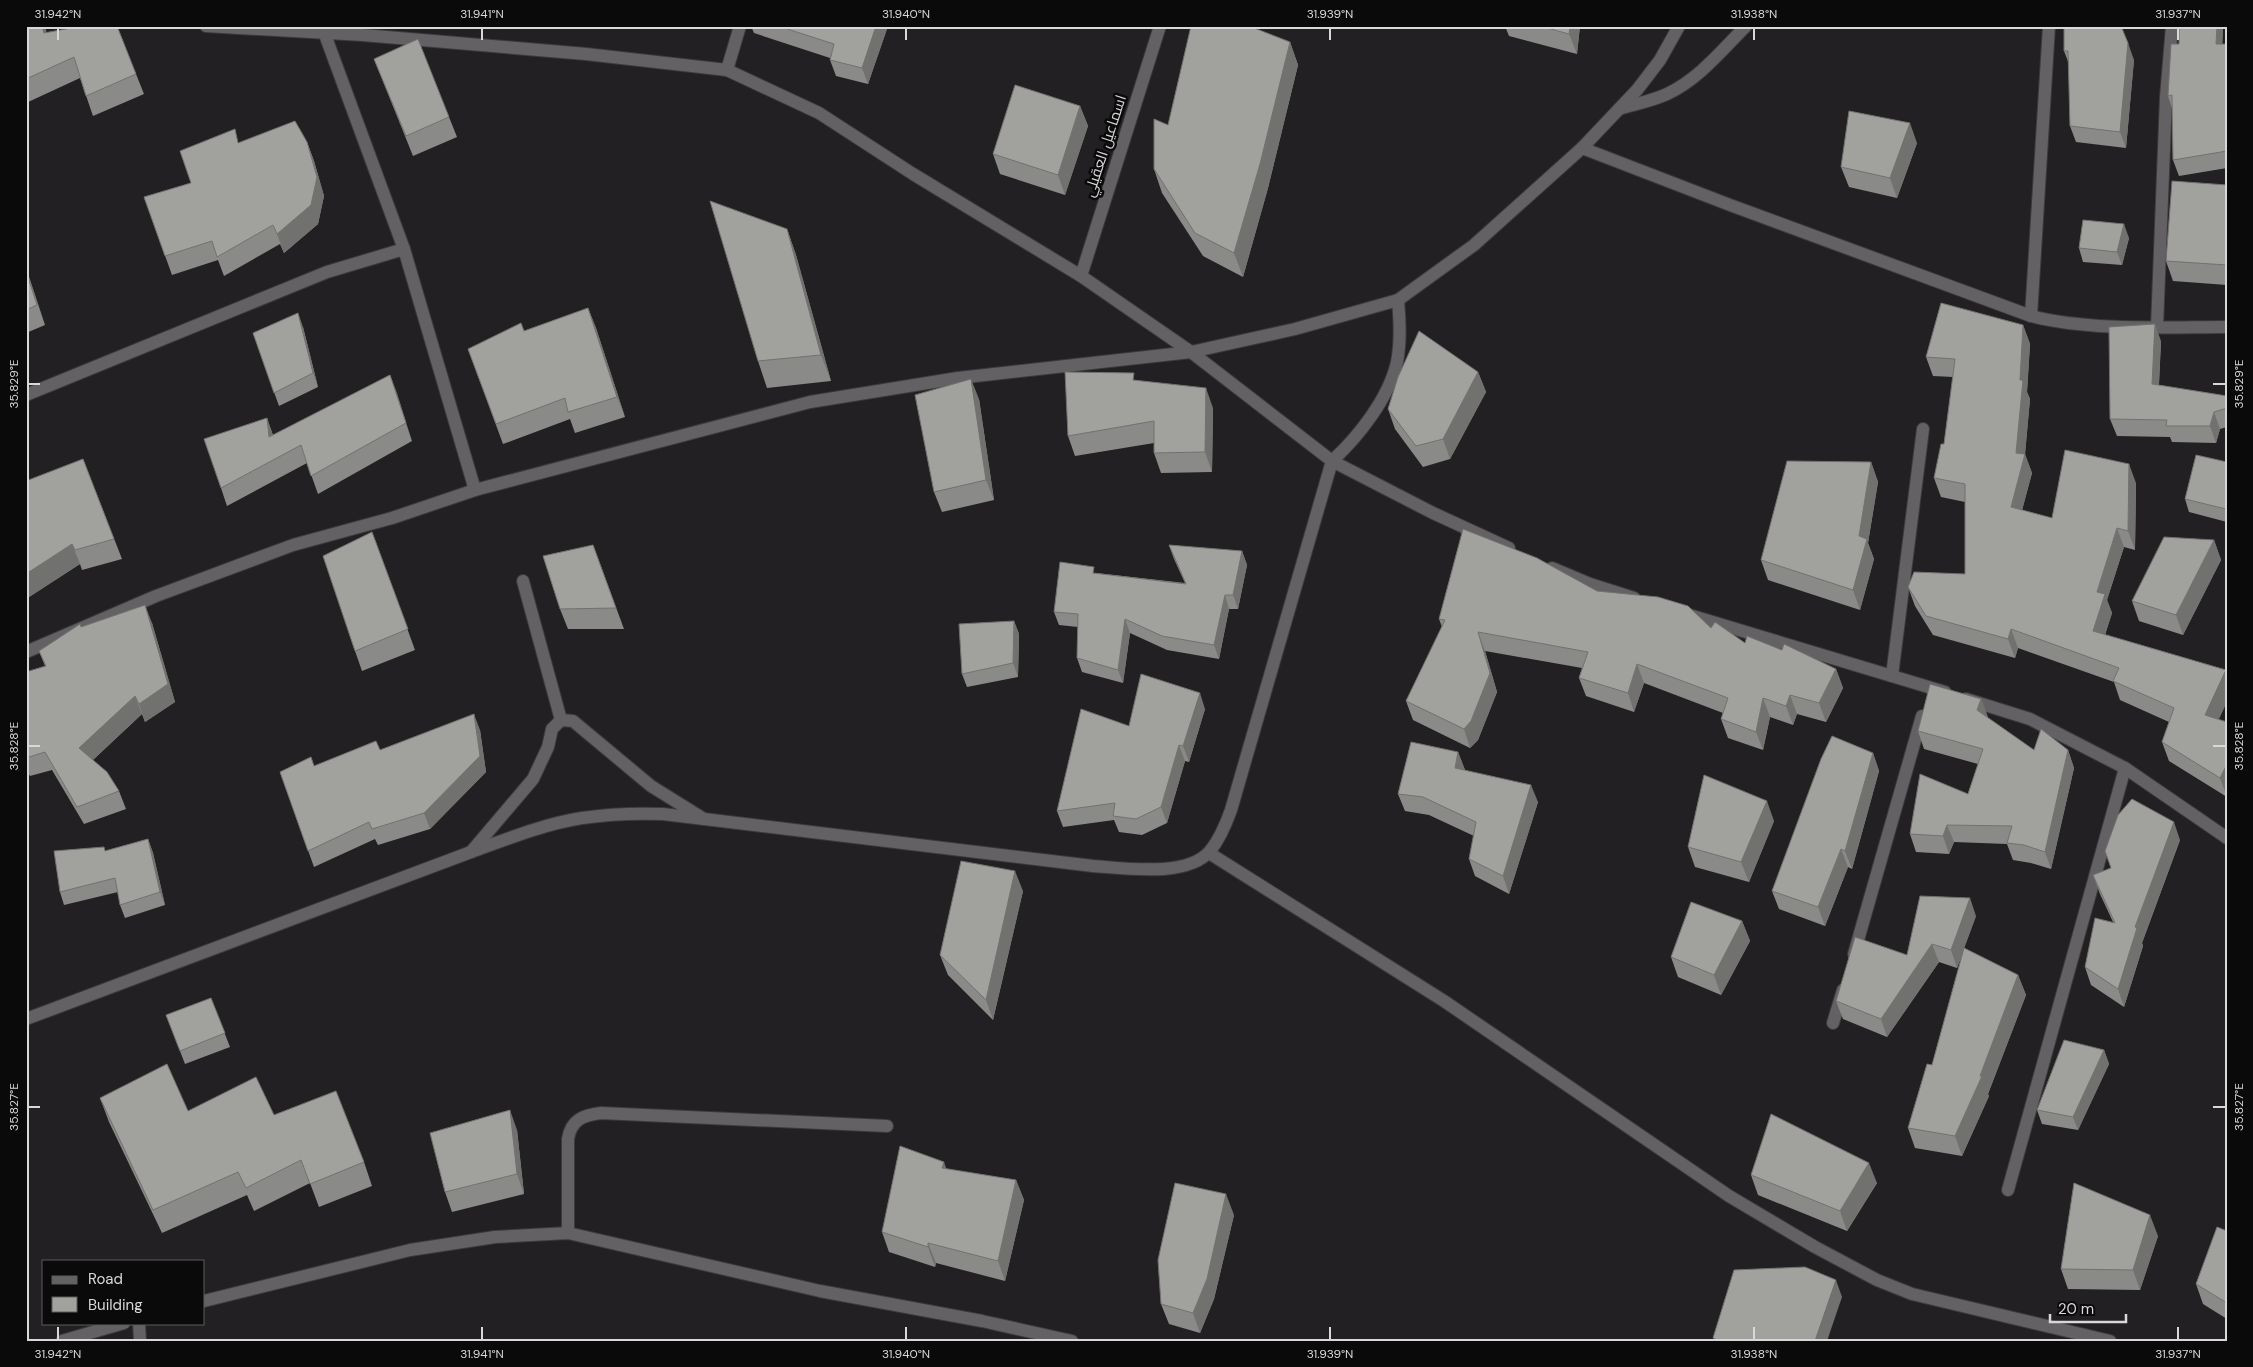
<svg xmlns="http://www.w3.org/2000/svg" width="2253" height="1367" font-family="'DM Sans',Cairo,sans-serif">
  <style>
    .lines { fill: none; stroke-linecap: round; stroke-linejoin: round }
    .service-casing { stroke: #3d3a3c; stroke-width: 14 }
    .minor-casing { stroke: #3d3a3c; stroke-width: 14 }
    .service { stroke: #646164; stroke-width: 12 }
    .minor { stroke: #646164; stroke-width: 12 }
    .wall { fill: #8a8b88 }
    .shaded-wall { fill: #71716f }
    .building { fill: #a1a29e; stroke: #71716f }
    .ticks { fill: none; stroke: #d9d7d9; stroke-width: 2 }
    .labels { text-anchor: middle; stroke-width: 5; stroke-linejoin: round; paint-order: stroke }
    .street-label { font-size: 15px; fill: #d9d7d9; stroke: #0b0a0b }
    .neatline { fill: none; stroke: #d9d7d9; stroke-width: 2 }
    .ticks-label { font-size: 12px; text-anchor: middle; fill: #d9d7d9 }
  </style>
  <rect width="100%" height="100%" fill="#222022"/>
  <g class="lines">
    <!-- service casing -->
    <g class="service-casing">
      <g id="service">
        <polyline points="523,581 561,720"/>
        <polyline points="471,852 533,779 548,747 552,729 561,720 573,721 651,786 704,819"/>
      </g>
    </g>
    <!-- minor casing -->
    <g class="minor-casing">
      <g id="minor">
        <polyline points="206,26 363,35 586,54 727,70 819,113 913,174 1081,276 1191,352 1332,461 1433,513 1509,548"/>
        <polyline points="324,32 404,249 475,490"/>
        <polyline points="727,70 740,26"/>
        <path d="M 1619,109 C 1635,104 1652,101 1667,94 C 1699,79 1722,50 1746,26"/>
        <path d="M 1582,148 L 1730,205 L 2031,316 C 2089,331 2166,327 2227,327"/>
        <polyline points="1081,276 1160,26"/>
        <polyline points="1398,300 1474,245 1582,148 1637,90 1660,60 1679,26"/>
        <polyline points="2031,316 2049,26"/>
        <polyline points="2157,327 2166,97 2172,26"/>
        <polyline points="26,395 327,272 404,249"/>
        <polyline points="1552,568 1590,584 1634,598"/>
        <polyline points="1686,614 1945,692"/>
        <path d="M 26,652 L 156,596 L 293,545 L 392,518 L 475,490 L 810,402 L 958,378 L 1191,352 L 1295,329 L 1398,300 C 1400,321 1401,342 1397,362 C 1389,398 1359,436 1332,461 L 1231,810 C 1226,824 1220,839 1210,851 C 1187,878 1124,868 1093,866 L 663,814 C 635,813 609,814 582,818 C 544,824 507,839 471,852 L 26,1019"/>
        <polyline points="1892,676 1923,429"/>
        <polyline points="1966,699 2030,719 2125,768 2227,838"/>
        <polyline points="1209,853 1444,1001 1729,1196 1815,1247 1877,1280 1912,1294 2110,1341"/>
        <polyline points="1854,954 1922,716"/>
        <polyline points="1833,1023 1843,990"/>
        <polyline points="2008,1190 2125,768"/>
        <path d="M 568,1233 L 568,1139 C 571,1120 583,1115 601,1113 L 887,1126"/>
        <polyline points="204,1301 410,1250 495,1237 568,1233 820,1291 982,1321 1072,1341"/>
        <polyline points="139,1323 140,1341"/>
        <polyline points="62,1341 124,1323"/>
      </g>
    </g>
    <!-- service -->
    <use href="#service" class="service"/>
    <!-- minor -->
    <use href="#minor" class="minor"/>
  </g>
  <!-- wall -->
  <g class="wall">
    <polygon points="26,26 47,33 136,74 144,94 93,116 80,78 26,103"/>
    <polygon points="751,26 888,26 868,84 836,76 830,60 830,58 754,33"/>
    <polygon points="1505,26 1580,26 1577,54 1509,36"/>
    <polygon points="2064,26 2134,60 2126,148 2076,142 2070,126 2069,64 2064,51"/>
    <polygon points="2179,26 2223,26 2222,44 2227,44 2227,168 2179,176 2173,160 2172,108 2168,96 2179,44"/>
    <polygon points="1290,42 1298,65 1268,188 1243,277 1203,256 1162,193 1154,169 1168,125"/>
    <polygon points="374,59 449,117 457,137 413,156 382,79"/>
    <polygon points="1080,106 1088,126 1065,195 1000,174 993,154"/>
    <polygon points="307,142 314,161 324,196 318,224 284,253 280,244 224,276 218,260 172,275 144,197 191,183 240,143"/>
    <polygon points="1917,143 1897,198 1849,187 1841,167"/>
    <polygon points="2227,185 2227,285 2173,281 2166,261"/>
    <polygon points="787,229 796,255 831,381 767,388 758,361"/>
    <polygon points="2129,238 2122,265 2083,262 2079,248"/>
    <polygon points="26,268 45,325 26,333"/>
    <polygon points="588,308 596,328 625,417 575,433 570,419 503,444 468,349 524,331"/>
    <polygon points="2023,325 2030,344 2027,392 2030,399 2025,454 2032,473 2022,510 2052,518 2136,483 2135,550 2124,547 2107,600 2112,613 2105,635 2219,720 2227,722 2227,797 2169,761 2162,742 2169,722 2120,700 2114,682 2018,648 2015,658 1933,635 1915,606 1908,587 1965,574 1965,502 1941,497 1934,478 1944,444 1953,377 1933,376 1926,357"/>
    <polygon points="303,327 318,387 279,406 253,333"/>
    <polygon points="2161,341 2159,385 2227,396 2227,427 2220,429 2216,443 2172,442 2170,437 2117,436 2110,419"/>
    <polygon points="1478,372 1486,392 1450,459 1423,467 1395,429 1388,409"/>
    <polygon points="390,375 412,441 318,494 307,463 227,506 221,488 267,418 273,435"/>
    <polygon points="1136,380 1213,408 1212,472 1161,473 1154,453 1154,443 1075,456 1068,436"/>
    <polygon points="979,399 994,500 942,512 934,492"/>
    <polygon points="83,459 122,559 82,570 80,564 26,599"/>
    <polygon points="1871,462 1878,482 1868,543 1874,559 1860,610 1768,580 1761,560"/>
    <polygon points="2227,462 2227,522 2189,512 2185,499"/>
    <polygon points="372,532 415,650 362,671 355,651"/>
    <polygon points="2214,540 2221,560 2183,635 2139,621 2132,601"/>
    <polygon points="593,545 624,629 568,629 560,609"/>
    <polygon points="1169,545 1242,551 1247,565 1238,609 1229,609 1219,659 1167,650 1130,633 1123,683 1082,672 1077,658 1078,627 1059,625 1054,612 1096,573 1185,583 1174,559"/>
    <polygon points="1597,591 1711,628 1745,643 1782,650 1836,669 1843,688 1826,722 1797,714 1793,725 1770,717 1763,750 1728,738 1721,719 1723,713 1644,683 1634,712 1586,696 1579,678 1582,668 1485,651 1497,692 1478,740 1470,748 1413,720 1406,701 1442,627 1439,619"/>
    <polygon points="1014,621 1019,634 1018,677 967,687 962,674"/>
    <polygon points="152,623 175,702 145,722 142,714 93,760 119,791 126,809 84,824 52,770 30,776 26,770 26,672 45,666 39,651 81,627"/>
    <polygon points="1981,699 1988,718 2034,750 2068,750 2074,768 2051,869 2031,863 2013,860 2007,844 1954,842 1949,854 1916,852 1910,834 1968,794 1978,764 1924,749 1918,731"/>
    <polygon points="1205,709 1189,762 1185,761 1167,823 1142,835 1119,832 1114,820 1063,827 1057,811 1129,726"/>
    <polygon points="480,730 486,772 430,829 378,845 375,839 314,867 280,772 311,757 314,766 380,750"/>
    <polygon points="1458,752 1465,770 1538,802 1509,894 1475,876 1469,859 1474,836 1429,815 1405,811 1398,794"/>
    <polygon points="1873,753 1879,771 1852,869 1848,867 1825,926 1779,909 1772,891"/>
    <polygon points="1774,821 1749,882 1695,867 1688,847"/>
    <polygon points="148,839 153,853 165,905 125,918 120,905 118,892 64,905 60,892 105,851"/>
    <polygon points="2180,840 2142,943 2143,946 2124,1007 2091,985 2085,967 2113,922 2100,894 2093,875"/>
    <polygon points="1023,891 993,1020 948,975 940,955"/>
    <polygon points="1976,916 1964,948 2018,975 2026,995 1988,1094 1989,1096 1962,1156 1915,1148 1908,1128 1932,1065 1962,955 1957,968 1939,962 1887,1037 1843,1019 1836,1001 1907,955"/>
    <polygon points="1742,921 1750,941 1721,995 1678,977 1671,957"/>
    <polygon points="211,998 230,1047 185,1064 166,1015"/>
    <polygon points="2104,1050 2109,1064 2078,1130 2042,1124 2037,1110"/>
    <polygon points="100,1098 188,1111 274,1115 364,1162 372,1186 319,1207 310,1183 254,1211 247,1195 162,1233 109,1122"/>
    <polygon points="517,1130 524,1194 452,1212 445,1192"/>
    <polygon points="946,1169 1016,1180 1024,1200 1005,1281 936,1263 935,1267 889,1252 882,1232"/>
    <polygon points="1751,1175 1877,1183 1847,1231 1758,1195"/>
    <polygon points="1234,1215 1214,1299 1200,1333 1169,1324 1161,1304"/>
    <polygon points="2227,1231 2227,1319 2203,1304 2196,1284"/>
    <polygon points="2158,1236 2140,1290 2068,1289 2061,1269"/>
  </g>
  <!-- shaded-wall -->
  <g class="shaded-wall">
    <polygon points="42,26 45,26 47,34 44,33"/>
    <polygon points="876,26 888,26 868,84 862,68"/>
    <polygon points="1570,26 1580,26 1577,54 1569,34"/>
    <polygon points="2217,26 2223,26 2222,60 2216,44"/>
    <polygon points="1290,42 1298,65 1268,188 1243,277 1234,253"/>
    <polygon points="2128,43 2134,60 2126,148 2120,132"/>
    <polygon points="1080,106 1088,126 1065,195 1058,175"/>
    <polygon points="1910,123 1917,143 1897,198 1890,178"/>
    <polygon points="307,142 314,161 324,196 318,224 284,253 277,234"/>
    <polygon points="2124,224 2129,238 2122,265 2117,252"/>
    <polygon points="787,229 796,255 831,381 821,355"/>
    <polygon points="26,268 45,325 26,271"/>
    <polygon points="588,308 596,328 625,417 617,397"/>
    <polygon points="298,313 303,327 318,387 313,373"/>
    <polygon points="2155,324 2161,341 2158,401 2152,384"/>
    <polygon points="2023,325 2030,344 2027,392 2030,399 2025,455 2032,473 2018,526 2011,507 2016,453"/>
    <polygon points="1478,372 1486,392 1450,459 1443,439"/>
    <polygon points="390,375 397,393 412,441"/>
    <polygon points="971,379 979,399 994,500 986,480"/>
    <polygon points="1206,388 1213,408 1212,472 1205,452"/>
    <polygon points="2214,412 2220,429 2216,443 2210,426"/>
    <polygon points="267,418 273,436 269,437"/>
    <polygon points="1871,462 1878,482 1868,543 1874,559 1860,610 1853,590 1859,536"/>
    <polygon points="2129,464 2136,483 2135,550 2128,531"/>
    <polygon points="2117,528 2124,547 2107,600 2112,613 2100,650 2093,631 2097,592"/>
    <polygon points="2214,540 2221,560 2183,635 2176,615"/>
    <polygon points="72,544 80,564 26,599 26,574"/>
    <polygon points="1242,551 1247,565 1238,609 1233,595"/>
    <polygon points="1225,595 1229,609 1219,659 1214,645"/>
    <polygon points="145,605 152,623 175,702 145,722 139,704"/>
    <polygon points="1125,619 1130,633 1123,683 1118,670"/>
    <polygon points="1014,621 1019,634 1018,677 1013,663"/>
    <polygon points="2011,629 2018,648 2015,658 2008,639"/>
    <polygon points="1478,632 1485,651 1497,692 1478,740 1470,748 1464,729"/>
    <polygon points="1637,664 1644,683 1634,712 1628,693"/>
    <polygon points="1836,669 1843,688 1826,722 1819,703"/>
    <polygon points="2226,670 2227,672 2227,702 2212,734 2205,715"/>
    <polygon points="1200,693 1205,709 1189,762 1183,746"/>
    <polygon points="1790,695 1797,714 1793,725 1786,706"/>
    <polygon points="135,696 142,714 86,766 79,748"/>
    <polygon points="1763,698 1770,717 1763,750 1756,732"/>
    <polygon points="1981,699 1988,717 1984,728 1977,710"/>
    <polygon points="474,714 480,730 486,772 430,829 424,813"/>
    <polygon points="1179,745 1185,761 1167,823 1161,807"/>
    <polygon points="2068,750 2074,768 2051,869 2045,852"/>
    <polygon points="1458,752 1465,770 1455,768"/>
    <polygon points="1873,753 1879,771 1852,869 1845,851"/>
    <polygon points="2227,764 2227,797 2220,778"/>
    <polygon points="1531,785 1538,802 1509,894 1503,876"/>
    <polygon points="1767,801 1774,821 1749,882 1741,862"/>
    <polygon points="2174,822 2180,840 2142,943 2143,946 2124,1007 2118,989 2135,927"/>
    <polygon points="1947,825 1954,842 1949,854 1943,836"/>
    <polygon points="148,839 153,853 165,905 160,892"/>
    <polygon points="1841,849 1848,867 1825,926 1818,907"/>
    <polygon points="1015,871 1023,891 993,1020 986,1000"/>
    <polygon points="1970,898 1976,916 1957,968 1951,950"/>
    <polygon points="1742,921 1750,941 1721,995 1714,975"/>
    <polygon points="1932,944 1939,962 1887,1037 1881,1019"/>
    <polygon points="2018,975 2026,995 1988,1094 1989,1096 1962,1156 1955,1136 1980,1076"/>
    <polygon points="2104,1050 2109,1064 2078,1130 2073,1117"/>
    <polygon points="510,1110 517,1130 524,1194 517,1174"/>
    <polygon points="944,1162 951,1182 942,1168"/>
    <polygon points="1869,1163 1877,1183 1847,1231 1840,1211"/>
    <polygon points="1016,1180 1024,1200 1005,1281 998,1261"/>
    <polygon points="1226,1194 1234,1215 1214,1299 1200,1333 1193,1313"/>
    <polygon points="2150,1215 2158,1236 2140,1290 2133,1270"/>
    <polygon points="928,1243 936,1263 935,1267 928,1247"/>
    <polygon points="1836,1280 1842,1297 1827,1341 1815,1341"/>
  </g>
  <!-- building -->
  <g class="building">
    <polygon points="26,26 42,26 44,33 82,26 117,26 136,74 86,96 74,57 26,79"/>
    <polygon points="778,26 876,26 862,68 830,60 834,44"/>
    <polygon points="1191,26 1249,26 1290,42 1260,164 1234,253 1195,233 1154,169 1154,119 1168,125"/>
    <polygon points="1540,26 1570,26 1569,34"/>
    <polygon points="2064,26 2121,26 2128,43 2120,132 2070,126 2068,51 2064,51"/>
    <polygon points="2179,26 2217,26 2216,44 2227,44 2227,151 2173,160 2172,95 2168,96 2171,44 2179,44"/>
    <polygon points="418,39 449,117 406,136 374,59"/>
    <polygon points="1015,85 1080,106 1058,175 993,154"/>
    <polygon points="1849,111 1910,123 1890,178 1841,167"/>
    <polygon points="295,121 307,142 317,177 311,205 277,234 273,225 217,257 212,241 165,256 144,197 191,183 180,151 235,129 238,143"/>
    <polygon points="2172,181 2227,185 2227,265 2166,261"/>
    <polygon points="710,201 787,229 821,355 758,361"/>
    <polygon points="2083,220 2124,224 2117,252 2079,248"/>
    <polygon points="26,271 37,305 26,310"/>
    <polygon points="1941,303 2023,325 2020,380 2023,380 2016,453 2025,454 2011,507 2052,518 2065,450 2129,464 2128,531 2117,528 2097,592 2105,594 2093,631 2226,670 2205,715 2227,722 2227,764 2220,778 2162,742 2174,708 2113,681 2119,668 2011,629 2008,639 1926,616 1908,587 1914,572 1965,574 1965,484 1934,478 1941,444 1944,444 1955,359 1926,357"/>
    <polygon points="588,308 617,397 568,412 565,398 496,424 468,349 521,323 524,331"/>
    <polygon points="298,313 313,373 274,393 253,333"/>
    <polygon points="2155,324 2152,384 2227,396 2227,408 2214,412 2210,426 2166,426 2167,420 2110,419 2109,327"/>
    <polygon points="1419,331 1478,372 1443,439 1416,446 1388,409 1398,377"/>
    <polygon points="1065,372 1134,373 1133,380 1206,388 1205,452 1154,453 1154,421 1068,436"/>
    <polygon points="390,375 406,423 311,476 301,445 221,488 204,439 267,418 269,437"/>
    <polygon points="971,379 986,480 934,492 915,395"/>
    <polygon points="2196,455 2227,462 2227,504 2226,509 2185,499"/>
    <polygon points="83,459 114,539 75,550 72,544 26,574 26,481"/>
    <polygon points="1787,461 1871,462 1859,536 1867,539 1853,590 1761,560"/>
    <polygon points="1463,529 1537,558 1597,591 1658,597 1688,606 1711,628 1715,622 1745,643 1747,636 1782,650 1784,644 1836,669 1819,703 1790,695 1786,706 1763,698 1756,732 1721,719 1728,698 1637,664 1628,693 1579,678 1588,652 1478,632 1490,673 1471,721 1464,729 1406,701 1445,620 1439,619"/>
    <polygon points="372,532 408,629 355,651 323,556"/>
    <polygon points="2164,537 2214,540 2176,615 2132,601"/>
    <polygon points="593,545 616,608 560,609 543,556"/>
    <polygon points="1169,545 1242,551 1233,595 1225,595 1214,645 1162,636 1125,619 1118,670 1077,658 1078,614 1054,612 1060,562 1094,567 1093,573 1186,584"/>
    <polygon points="145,605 168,684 139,704 135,696 79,748 107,772 119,791 77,807 45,752 26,758 26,672 46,666 39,651 80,624 81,627"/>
    <polygon points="1014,621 1013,663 962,674 959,624"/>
    <polygon points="1141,674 1200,693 1183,746 1179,745 1161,807 1136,819 1113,816 1115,803 1057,811 1081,709 1129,726"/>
    <polygon points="1930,684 1981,699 1977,710 2034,750 2041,729 2068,750 2045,852 2024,845 2007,843 2012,826 1947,825 1943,836 1910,834 1920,774 1968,794 1983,749 1918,731"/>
    <polygon points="474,714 480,756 424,813 372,829 369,822 308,851 280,772 311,757 314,766 376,741 380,750"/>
    <polygon points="1832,736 1873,753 1845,851 1841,849 1818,907 1772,891 1821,759"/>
    <polygon points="1411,742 1458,752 1455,768 1531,785 1503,876 1469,859 1476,822 1423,797 1398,794"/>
    <polygon points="1704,775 1767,801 1741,862 1688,847"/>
    <polygon points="2132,799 2174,822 2135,927 2137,928 2118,989 2085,967 2095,918 2115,923 2093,875 2111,868 2105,851 2118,815"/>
    <polygon points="148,839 160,892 120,905 115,878 60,892 54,851 104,847 105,851"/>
    <polygon points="961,861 1015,871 986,1000 940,955"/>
    <polygon points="1920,896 1970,898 1951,950 1932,944 1881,1019 1836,1001 1855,937 1907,955"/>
    <polygon points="1691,902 1742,921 1714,975 1671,957"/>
    <polygon points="1964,948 2018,975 1980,1076 1982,1076 1955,1136 1908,1128 1927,1064 1932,1065"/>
    <polygon points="211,998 225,1033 180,1051 166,1015"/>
    <polygon points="2064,1040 2104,1050 2073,1117 2037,1110"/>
    <polygon points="167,1064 188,1111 256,1077 274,1115 336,1091 364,1162 310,1184 301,1160 246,1188 238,1172 153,1210 100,1098"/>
    <polygon points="510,1110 517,1174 445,1192 430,1133"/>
    <polygon points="1771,1114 1869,1163 1840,1211 1751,1175"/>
    <polygon points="900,1146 944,1162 942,1168 1016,1180 998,1261 928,1243 928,1247 882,1232"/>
    <polygon points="1175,1183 1226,1194 1207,1279 1193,1313 1161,1304 1158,1260"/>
    <polygon points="2074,1183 2150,1215 2133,1270 2061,1269"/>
    <polygon points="2217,1227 2227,1231 2227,1303 2196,1284"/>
    <polygon points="1805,1267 1836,1280 1815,1341 1719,1341 1713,1338 1734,1270"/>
  </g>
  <!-- ticks -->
  <path class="ticks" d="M 58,28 L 58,40M 482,28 L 482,40M 906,28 L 906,40M 1330,28 L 1330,40M 1754,28 L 1754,40M 2178,28 L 2178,40M 28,384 L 40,384M 2213,384 L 2226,384M 28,746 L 40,746M 2213,746 L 2226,746M 28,1107 L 40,1107M 2213,1107 L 2226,1107M 58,1327 L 58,1340M 482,1327 L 482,1340M 906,1327 L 906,1340M 1330,1327 L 1330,1340M 1754,1327 L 1754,1340M 2178,1327 L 2178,1340"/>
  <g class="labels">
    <!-- street labels -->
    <g class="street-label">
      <text transform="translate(1105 146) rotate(-72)" y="5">اسماعيل العقيلي</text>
    </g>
  </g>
  <!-- border -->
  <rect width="2253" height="1367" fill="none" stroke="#0b0a0b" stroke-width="55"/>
  <!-- legend -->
  <rect x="42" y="1260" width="162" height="65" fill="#0b0a0b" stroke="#5d5c5d"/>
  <rect x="52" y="1276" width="25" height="8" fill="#646164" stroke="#5d5c5d"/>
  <text x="88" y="1284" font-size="15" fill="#d9d7d9">Road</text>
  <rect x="52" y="1297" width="25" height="15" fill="#a1a29e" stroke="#5d5c5d"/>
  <text x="88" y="1310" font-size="15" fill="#d9d7d9">Building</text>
  <!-- scale -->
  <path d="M2050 1314v8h76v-8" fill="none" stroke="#d9d7d9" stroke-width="2.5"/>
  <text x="2058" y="1314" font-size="15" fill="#d9d7d9" stroke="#0b0a0b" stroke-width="4" paint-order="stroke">20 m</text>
  <rect x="28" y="28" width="2198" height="1312" class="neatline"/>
  <g class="ticks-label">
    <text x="58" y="18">31.942°N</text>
    <text x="482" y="18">31.941°N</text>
    <text x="906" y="18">31.940°N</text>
    <text x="1330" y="18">31.939°N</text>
    <text x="1754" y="18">31.938°N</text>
    <text x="2178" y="18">31.937°N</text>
    <text transform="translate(2239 384) rotate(-90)" y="4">35.829°E</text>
    <text transform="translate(14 384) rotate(-90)" y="4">35.829°E</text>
    <text transform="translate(2239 746) rotate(-90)" y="4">35.828°E</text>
    <text transform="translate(14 746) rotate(-90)" y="4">35.828°E</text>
    <text transform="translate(2239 1107) rotate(-90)" y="4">35.827°E</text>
    <text transform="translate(14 1107) rotate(-90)" y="4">35.827°E</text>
    <text x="58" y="1358">31.942°N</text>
    <text x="482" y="1358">31.941°N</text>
    <text x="906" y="1358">31.940°N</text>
    <text x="1330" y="1358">31.939°N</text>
    <text x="1754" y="1358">31.938°N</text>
    <text x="2178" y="1358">31.937°N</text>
  </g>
</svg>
